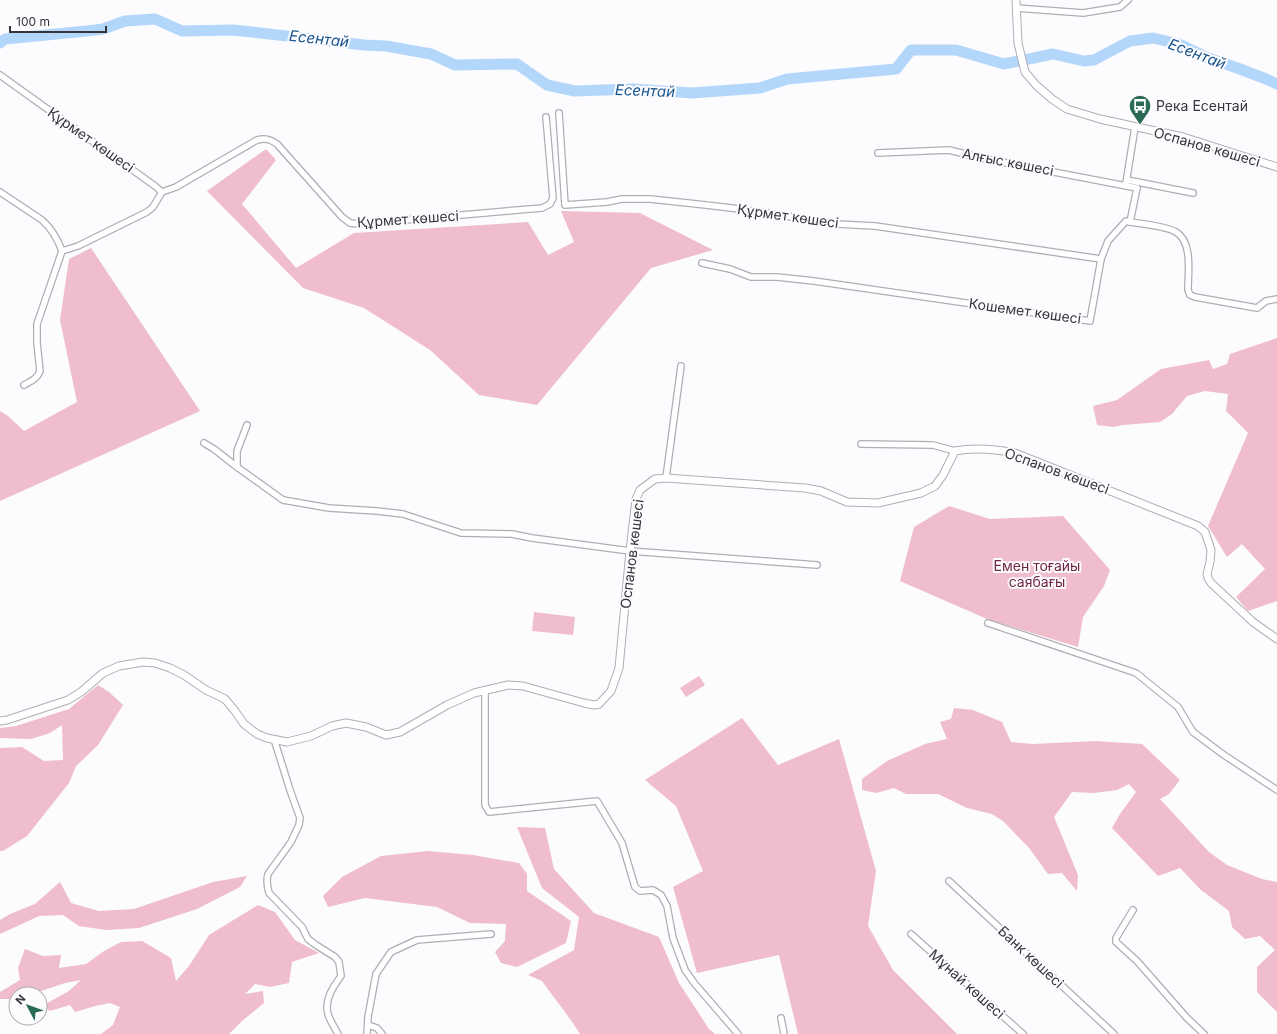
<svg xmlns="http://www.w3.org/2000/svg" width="1277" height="1034" font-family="Inter,sans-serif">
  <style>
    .green { fill: #efbdcc }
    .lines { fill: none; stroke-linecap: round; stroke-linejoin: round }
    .river { stroke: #b3d6fb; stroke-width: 11 }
    .street-casing { stroke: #b0adb6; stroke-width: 8 }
    .secondary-casing { stroke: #b0adb6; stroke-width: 9 }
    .street { stroke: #fff; stroke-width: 5.5 }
    .secondary { stroke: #fff; stroke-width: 7 }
    .labels { text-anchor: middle; stroke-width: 4; stroke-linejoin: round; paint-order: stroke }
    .poi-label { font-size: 14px; fill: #373539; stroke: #fcfbfe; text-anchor: start }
    .street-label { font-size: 14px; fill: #373539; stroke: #fcfbfe }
    .park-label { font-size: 14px; fill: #722745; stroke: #fcfbfe }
    .water-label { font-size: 15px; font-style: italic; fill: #17548c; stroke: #fcfbfe }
  </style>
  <rect width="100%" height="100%" fill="#fcfbfe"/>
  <!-- green -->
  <g class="green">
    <polygon points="266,149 276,160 242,204 296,268 354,233 528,222 548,255 574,242 561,211 640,213 713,250 651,268 537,405 479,395 430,350 364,308 303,288 207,191"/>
    <polygon points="91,248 200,411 0,501 0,411 8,416 24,431 77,402 60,320 69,259"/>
    <polygon points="1277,338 1277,601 1248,611 1236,597 1265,569 1242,544 1227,557 1208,526 1248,433 1226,411 1228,394 1205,391 1187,396 1172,414 1160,422 1123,425 1114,427 1097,425 1093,406 1117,400 1161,369 1209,360 1213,369 1227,364 1230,354"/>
    <polygon points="949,506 990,519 1063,516 1110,570 1104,586 1083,617 1078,647 987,619 900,581 914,527"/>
    <polygon points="534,612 575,617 573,635 532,631"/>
    <polygon points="699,676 705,685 686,697 680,688"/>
    <polygon points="98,685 109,692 123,705 98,745 76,766 69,783 27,836 3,851 0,851 0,748 22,747 44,761 63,760 62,725 50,733 31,739 0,738 0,728 16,726 69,709"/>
    <polygon points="954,708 973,710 1002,722 1011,742 1033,744 1095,741 1142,744 1180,780 1169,794 1160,799 1209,852 1227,865 1262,879 1277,882 1277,1012 1257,992 1257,967 1275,950 1260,936 1245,939 1232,927 1229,911 1201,890 1180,868 1158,876 1112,828 1120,814 1136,792 1129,784 1117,790 1094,793 1072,792 1054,817 1078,875 1077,891 1062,873 1048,874 1029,848 1003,821 992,814 967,808 938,794 906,794 894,788 876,793 862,790 862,779 887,761 925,744 947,739 940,722 951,719"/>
    <polygon points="742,718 778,765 839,739 876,871 868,926 893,970 957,1034 798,1034 779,955 697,973 673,887 703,871 676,806 645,780"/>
    <polygon points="517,827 545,828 554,869 594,913 659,937 679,983 709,1029 715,1034 580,1034 573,1023 542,981 528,975 574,950 579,917 542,888"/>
    <polygon points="428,851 473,855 519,863 527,874 527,891 571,921 566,943 517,967 501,963 495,952 505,941 506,924 470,923 437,907 365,898 328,907 323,896 342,877 381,856"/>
    <polygon points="247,876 240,887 197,909 139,928 106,930 79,926 63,915 39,916 0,934 0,920 10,914 35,904 60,882 71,903 99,911 134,909 213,882"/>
    <polygon points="258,905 275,912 295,940 319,953 292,962 289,983 270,987 255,984 245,994 263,991 264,1003 242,1021 229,1034 101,1034 113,1025 120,1007 110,1003 95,1006 75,1012 70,1005 50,1011 42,1006 69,991 81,980 65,983 32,994 16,994 16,999 0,999 0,992 20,980 18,968 25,949 43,956 61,955 59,968 86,964 104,951 121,942 142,941 171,958 176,981 189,966 209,935"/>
  </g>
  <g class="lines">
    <!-- river -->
    <polyline class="river" points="0,43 5,39 87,31 103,29 125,21 155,19 182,31 234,30 364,45 386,46 431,54 455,65 517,64 547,85 575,91 633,89 692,93 760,88 787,79 896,69 911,50 956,50 1004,64 1053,54 1084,61 1094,60 1130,41 1153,38 1179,44 1208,58 1240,69 1266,79 1277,84"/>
    <!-- street casing -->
    <g class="street-casing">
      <g id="street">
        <polyline points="1016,8 1083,13 1120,7 1128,0"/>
        <path d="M 0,75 L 155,186 L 162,192 L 176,187 L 257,140 C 265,138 270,139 277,144 L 342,217 L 350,223 L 359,224 L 518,210 L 542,208 L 550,204 L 553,198 L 546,117"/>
        <polyline points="559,113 565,205 607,202 622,199 650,199 697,204 740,209 837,224 875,226 1101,259"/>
        <polyline points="1127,180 1193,193"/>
        <polyline points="1126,183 1135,127"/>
        <path d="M 0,192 L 42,220 C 51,228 58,240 62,251 L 37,324 L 37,343 L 40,371 C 37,379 31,381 24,385"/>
        <path d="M 1130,222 C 1142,224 1166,226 1176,232 C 1193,242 1188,273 1188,290 L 1190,295 L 1195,297 L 1257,308 L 1266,301 L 1277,299"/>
        <polyline points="62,251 78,246 147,212 153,207 162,192"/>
        <polyline points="702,263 730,269 751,277 777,277 814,281 1090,321 1101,259 1108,241 1126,221 1130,222 1137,188 981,158 949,150 878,153"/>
        <polyline points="247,425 237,451 237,467 283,500 329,508 377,511 403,514 461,533 512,534 532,538 630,551 817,565"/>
        <polyline points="204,443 214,449 237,467"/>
        <polyline points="861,444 933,445 955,451"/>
        <polyline points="666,478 681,366"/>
        <polyline points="988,623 1136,673 1178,707 1193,732 1224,755 1277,790"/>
        <polyline points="485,690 485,805 489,812 597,801 622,843 635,887 640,891 653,890 661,895 667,906 673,938 685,970 695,984 738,1034"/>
        <path d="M 274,739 L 290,790 L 300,818 L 299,825 L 291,842 L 268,874 C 266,881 267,886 269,893 L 302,927 L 308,939 L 316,945 L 335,957 L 339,962 L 341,976 C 333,987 324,1000 328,1014 C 330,1021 335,1028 338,1034"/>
        <polyline points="949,881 1114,1034"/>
        <polyline points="1133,910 1116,938 1116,942 1137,961 1187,1018 1204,1034"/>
        <polyline points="911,934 1023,1034"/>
        <polyline points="781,1018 784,1034"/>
        <polyline points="368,1025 377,1028 382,1034"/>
        <polyline points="367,1034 368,1017 376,974 391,952 417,940 491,934"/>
      </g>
    </g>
    <!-- secondary casing -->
    <g class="secondary-casing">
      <g id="secondary">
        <polyline points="1016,0 1018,43 1025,72 1036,85 1052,99 1067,109 1100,119 1183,137 1277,167"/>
        <path d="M 0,721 L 7,720 L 68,700 L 81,692 L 103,673 L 119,666 L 143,662 L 155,663 L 170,668 L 184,675 L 206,690 L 225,699 L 235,711 L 244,724 L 257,734 L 267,738 L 287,742 L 311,736 L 332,726 L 346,723 L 366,727 L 386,735 L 400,732 L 447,705 L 474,693 L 508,685 L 523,686 L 584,703 L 594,705 L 599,704 L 611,691 L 619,668 L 630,551 L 636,499 L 640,490 L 655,479 L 666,478 L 805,488 L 821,491 L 847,502 L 878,503 L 921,493 L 935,486 L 943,475 L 955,451 C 975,447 995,449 1015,453 L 1198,526 L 1205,532 L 1211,550 L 1210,562 L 1207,574 L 1208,578 L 1211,583 L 1253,622 L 1277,639"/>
      </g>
    </g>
    <!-- street -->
    <use href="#street" class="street"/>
    <!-- secondary -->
    <use href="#secondary" class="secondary"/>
  </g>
  <!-- icons -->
  <defs>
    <g id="bus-pin" transform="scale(1.15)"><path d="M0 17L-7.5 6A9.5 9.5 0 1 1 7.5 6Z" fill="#2a6955" stroke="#fcfbfe"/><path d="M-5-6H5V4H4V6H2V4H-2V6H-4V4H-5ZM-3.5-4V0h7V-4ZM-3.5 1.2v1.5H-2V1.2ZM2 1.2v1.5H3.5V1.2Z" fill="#fff"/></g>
  </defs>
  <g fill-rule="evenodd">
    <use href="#bus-pin" x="1140" y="106"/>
  </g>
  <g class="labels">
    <!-- poi labels -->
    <g class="poi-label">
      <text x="1156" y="111">Река Есентай</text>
    </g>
    <!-- street labels -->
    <g class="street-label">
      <text transform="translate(91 140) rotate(35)" y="5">Құрмет көшесі</text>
      <text transform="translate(1207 147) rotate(16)" y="5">Оспанов көшесі</text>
      <text transform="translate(1008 162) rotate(11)" y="5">Алғыс көшесі</text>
      <text transform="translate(788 216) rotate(8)" y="5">Құрмет көшесі</text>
      <text transform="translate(408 219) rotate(-4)" y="5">Құрмет көшесі</text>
      <text transform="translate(1025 311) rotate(8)" y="5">Кошемет көшесі</text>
      <text transform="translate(1057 471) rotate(20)" y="5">Оспанов көшесі</text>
      <text transform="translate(632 554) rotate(-83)" y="5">Оспанов көшесі</text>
      <text transform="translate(1031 957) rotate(43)" y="5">Банк көшесі</text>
      <text transform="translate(967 984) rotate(42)" y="5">Мұнай көшесі</text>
    </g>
    <!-- park labels -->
    <g class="park-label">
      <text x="1037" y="571">Емен тоғайы<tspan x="1037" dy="16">саябағы</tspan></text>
    </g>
    <!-- water labels -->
    <g class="water-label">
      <text transform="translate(319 39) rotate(6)" y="5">Есентай</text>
      <text transform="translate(1197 54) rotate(21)" y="5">Есентай</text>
      <text transform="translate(645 91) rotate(2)" y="5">Есентай</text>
    </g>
  </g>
  <!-- north arrow -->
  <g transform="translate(28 1006) rotate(311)"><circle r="19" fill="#fcfbfe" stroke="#adacaf"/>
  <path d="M0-3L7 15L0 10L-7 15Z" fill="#2a6955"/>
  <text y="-6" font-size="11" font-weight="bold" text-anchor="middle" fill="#373539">N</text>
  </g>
  <!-- scale -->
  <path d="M10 26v6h96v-6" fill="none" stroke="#373539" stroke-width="2"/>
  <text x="16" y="26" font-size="12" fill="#373539" stroke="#fcfbfe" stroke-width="3" paint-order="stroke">100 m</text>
</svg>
